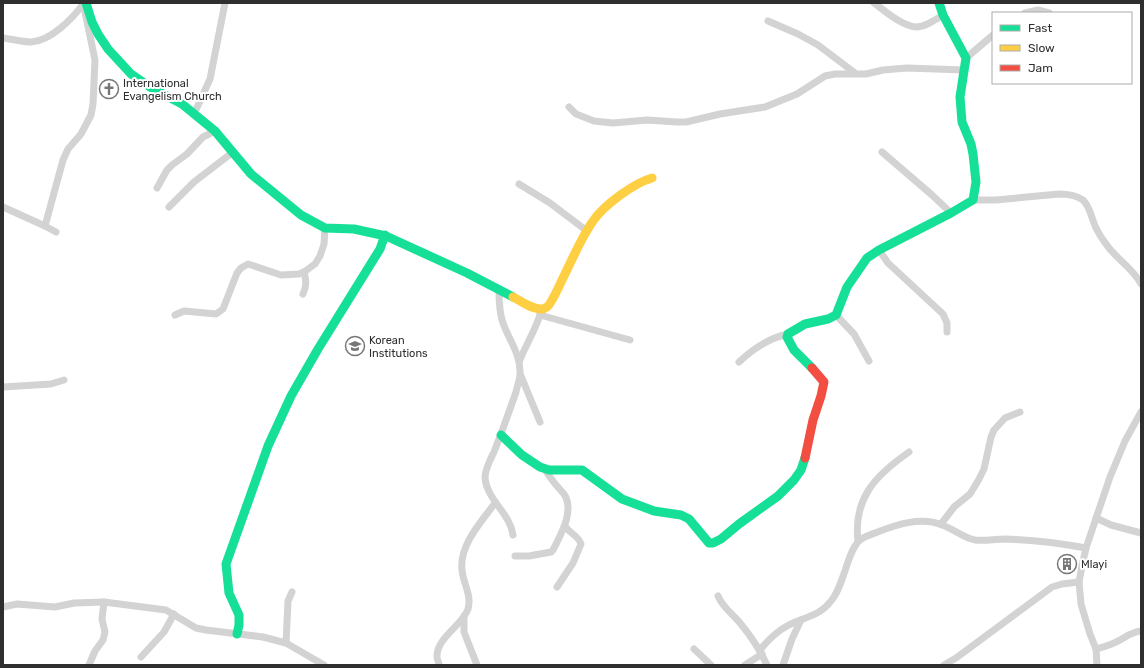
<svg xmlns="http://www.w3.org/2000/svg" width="1144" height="668" font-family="Rubik,sans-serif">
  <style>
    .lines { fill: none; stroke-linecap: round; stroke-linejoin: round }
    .street { stroke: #d3d3d3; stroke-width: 7 }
    .fast { stroke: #16e098; stroke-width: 9 }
    .slow { stroke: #ffcf43; stroke-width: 9 }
    .jam { stroke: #f24e42; stroke-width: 9 }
    .labels { text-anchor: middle; stroke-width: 4; stroke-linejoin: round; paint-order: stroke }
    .poi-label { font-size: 11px; fill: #2e2e2e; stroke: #fff; text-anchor: start }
  </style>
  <rect width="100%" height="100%" fill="#fff"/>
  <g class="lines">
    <!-- street -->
    <g class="street">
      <path d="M 874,3 C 885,11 902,26 916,27 C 925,27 935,20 943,15"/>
      <polyline points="1025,13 1038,10 1049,13"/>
      <polyline points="768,21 798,34 818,45 855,73"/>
      <path d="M 3,38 C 12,39 22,42 31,42 C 51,41 73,18 84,3"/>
      <polyline points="966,58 993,35"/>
      <polyline points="569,107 576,114 594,121 613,123 647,120 677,122 686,122 720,114 765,107 797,94 825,76 835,74 866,74 883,70 907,68 964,70"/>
      <polyline points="194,114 210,79 225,3"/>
      <polyline points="882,152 932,195 951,213"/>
      <polyline points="519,184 550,203 587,231"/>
      <polyline points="157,188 167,170 172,165 187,154 203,137 215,131"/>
      <path d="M 973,200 L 996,200 L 1059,194 C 1067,194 1076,195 1083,200 C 1090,206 1092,220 1096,228 C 1099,234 1102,239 1106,244 C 1116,259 1133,268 1141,284"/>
      <polyline points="3,207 45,226 56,232"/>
      <polyline points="169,207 194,182 233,152"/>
      <polyline points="45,226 63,160 68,149 81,134 91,115 93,104 95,60 85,12"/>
      <polyline points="879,250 888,263 943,314 947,323 947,332"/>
      <path d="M 499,290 C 499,301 499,312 503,323 C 509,340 521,355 520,374 C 520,380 517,386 516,392 C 509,412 502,432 494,452 C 490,460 485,469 485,478 C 487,500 510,513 513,535"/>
      <path d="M 303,294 C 307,286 306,280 304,272"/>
      <polyline points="175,315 184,311 216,314 223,309 237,273 241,268 248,264 281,275 299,274 304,272 315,264 320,256 324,244 325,228"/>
      <polyline points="540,315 630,340"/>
      <polyline points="836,315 854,334 869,361"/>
      <path d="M 520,360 C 526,344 537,328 541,311"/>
      <path d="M 739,362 C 753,349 768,338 788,334"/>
      <polyline points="521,376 540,422"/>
      <polyline points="3,387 51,384 64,380"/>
      <polyline points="1096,518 1111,525 1141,533"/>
      <polyline points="941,524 954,507 970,494 978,481 984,469 991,437 994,430 1005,418 1020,412"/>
      <path d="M 858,541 C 853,498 876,475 909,452"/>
      <path d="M 515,556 L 529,556 L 551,552 L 553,550 C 561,534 575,511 564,494 C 557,486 550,479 545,469"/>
      <path d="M 557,587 L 573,563 L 581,544 C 579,536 569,533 565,526"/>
      <path d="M 718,596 C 723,608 732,613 740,623 C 751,636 760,650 767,665"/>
      <polyline points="3,607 17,604 55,607 74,603 104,602 166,610 196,628 206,630 263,637 286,643 324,665"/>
      <polyline points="464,616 464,632 477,665"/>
      <polyline points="286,643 288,601 292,592"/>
      <polyline points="694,649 711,665"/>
      <path d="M 1096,649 C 1104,647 1111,645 1118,641 C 1126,637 1131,632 1141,631"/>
      <path d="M 760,650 C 768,640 776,632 787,626 C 803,617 819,617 831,601 C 844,586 847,552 859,541 C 862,537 870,535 875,533 C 895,525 921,516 942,525 C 954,529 963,538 975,540 C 985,541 995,539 1005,539 C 1033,540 1059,543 1086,548"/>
      <polyline points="141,657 164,632 174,614"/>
      <polyline points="89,665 95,651 103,640 105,632 102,619 104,602"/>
      <path d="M 439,665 C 439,662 437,660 437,657 C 436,638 463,625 468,609 C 472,595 463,583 462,570 C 459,545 482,521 495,503"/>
      <polyline points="745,665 762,654"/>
      <polyline points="783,665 792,639 801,620"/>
      <polyline points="944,665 956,658 1052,587 1062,584 1079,582"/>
      <polyline points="1097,665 1096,649 1090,634 1081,604 1079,582 1082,566 1086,548 1110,477 1125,441 1141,412"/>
    </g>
    <!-- fast -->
    <g class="fast">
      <polyline points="86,3 92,22 98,34 108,49 131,74 150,87 182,104 215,131 251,174 301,215 325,228 354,229 386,236 467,273 513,297"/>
      <polyline points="812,368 794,350 787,337 788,334 805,324 828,319 836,315 847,287 867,258 879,250 951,213 973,200 976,182 973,154 971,144 962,122 960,97 966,58 943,15 939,3"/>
      <polyline points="501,435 522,455 540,467 549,470 582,470 622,499 654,511 681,515 689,519 709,543 713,543 721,539 739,524 778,496 794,480 801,470 805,458"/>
      <polyline points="237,634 239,625 239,615 229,593 226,564 268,446 291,396 318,349 380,249 385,235"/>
    </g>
    <!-- slow -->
    <path class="slow" d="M 513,297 C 521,301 538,314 547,307 C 552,303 560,284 563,278 C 573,258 581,238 593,221 C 604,205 634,183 652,178"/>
    <!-- jam -->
    <polyline class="jam" points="805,458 813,420 821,396 824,382 812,368"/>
  </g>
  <!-- icons -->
  <defs>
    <g id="church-ring" transform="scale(1)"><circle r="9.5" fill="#fff" stroke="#777" stroke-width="1.5"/><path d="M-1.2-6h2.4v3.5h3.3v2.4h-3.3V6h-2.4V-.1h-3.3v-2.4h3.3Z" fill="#777"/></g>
    <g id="school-ring" transform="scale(1)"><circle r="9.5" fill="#fff" stroke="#777" stroke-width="1.5"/><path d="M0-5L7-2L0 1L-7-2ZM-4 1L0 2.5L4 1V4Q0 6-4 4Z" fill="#777"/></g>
    <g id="building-ring" transform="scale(1)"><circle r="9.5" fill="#fff" stroke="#777" stroke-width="1.5"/><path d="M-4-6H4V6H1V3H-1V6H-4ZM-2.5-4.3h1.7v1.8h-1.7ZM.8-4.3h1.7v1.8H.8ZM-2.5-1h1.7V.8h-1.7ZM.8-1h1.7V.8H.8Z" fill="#777"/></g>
  </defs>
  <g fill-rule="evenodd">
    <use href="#church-ring" x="109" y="89"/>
    <use href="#school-ring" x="355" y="346"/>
    <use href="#building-ring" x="1067" y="564"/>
  </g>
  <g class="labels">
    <!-- poi labels -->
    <g class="poi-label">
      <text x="123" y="87">International<tspan x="123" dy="13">Evangelism Church</tspan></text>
      <text x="369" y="344">Korean<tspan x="369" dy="13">Institutions</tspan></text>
      <text x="1081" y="568">Mlayi</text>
    </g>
  </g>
  <!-- border -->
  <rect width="1144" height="668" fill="none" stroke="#2e2e2e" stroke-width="8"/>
  <!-- legend -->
  <rect x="992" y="12" width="140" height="72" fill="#ffffff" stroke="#ababab"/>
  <rect x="1000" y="25" width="20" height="6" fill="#16e098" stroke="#ababab"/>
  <text x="1028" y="32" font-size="12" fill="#2e2e2e">Fast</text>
  <rect x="1000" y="45" width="20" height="6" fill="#ffcf43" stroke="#ababab"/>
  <text x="1028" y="52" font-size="12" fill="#2e2e2e">Slow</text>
  <rect x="1000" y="65" width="20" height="6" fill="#f24e42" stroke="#ababab"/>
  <text x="1028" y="72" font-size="12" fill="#2e2e2e">Jam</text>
</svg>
